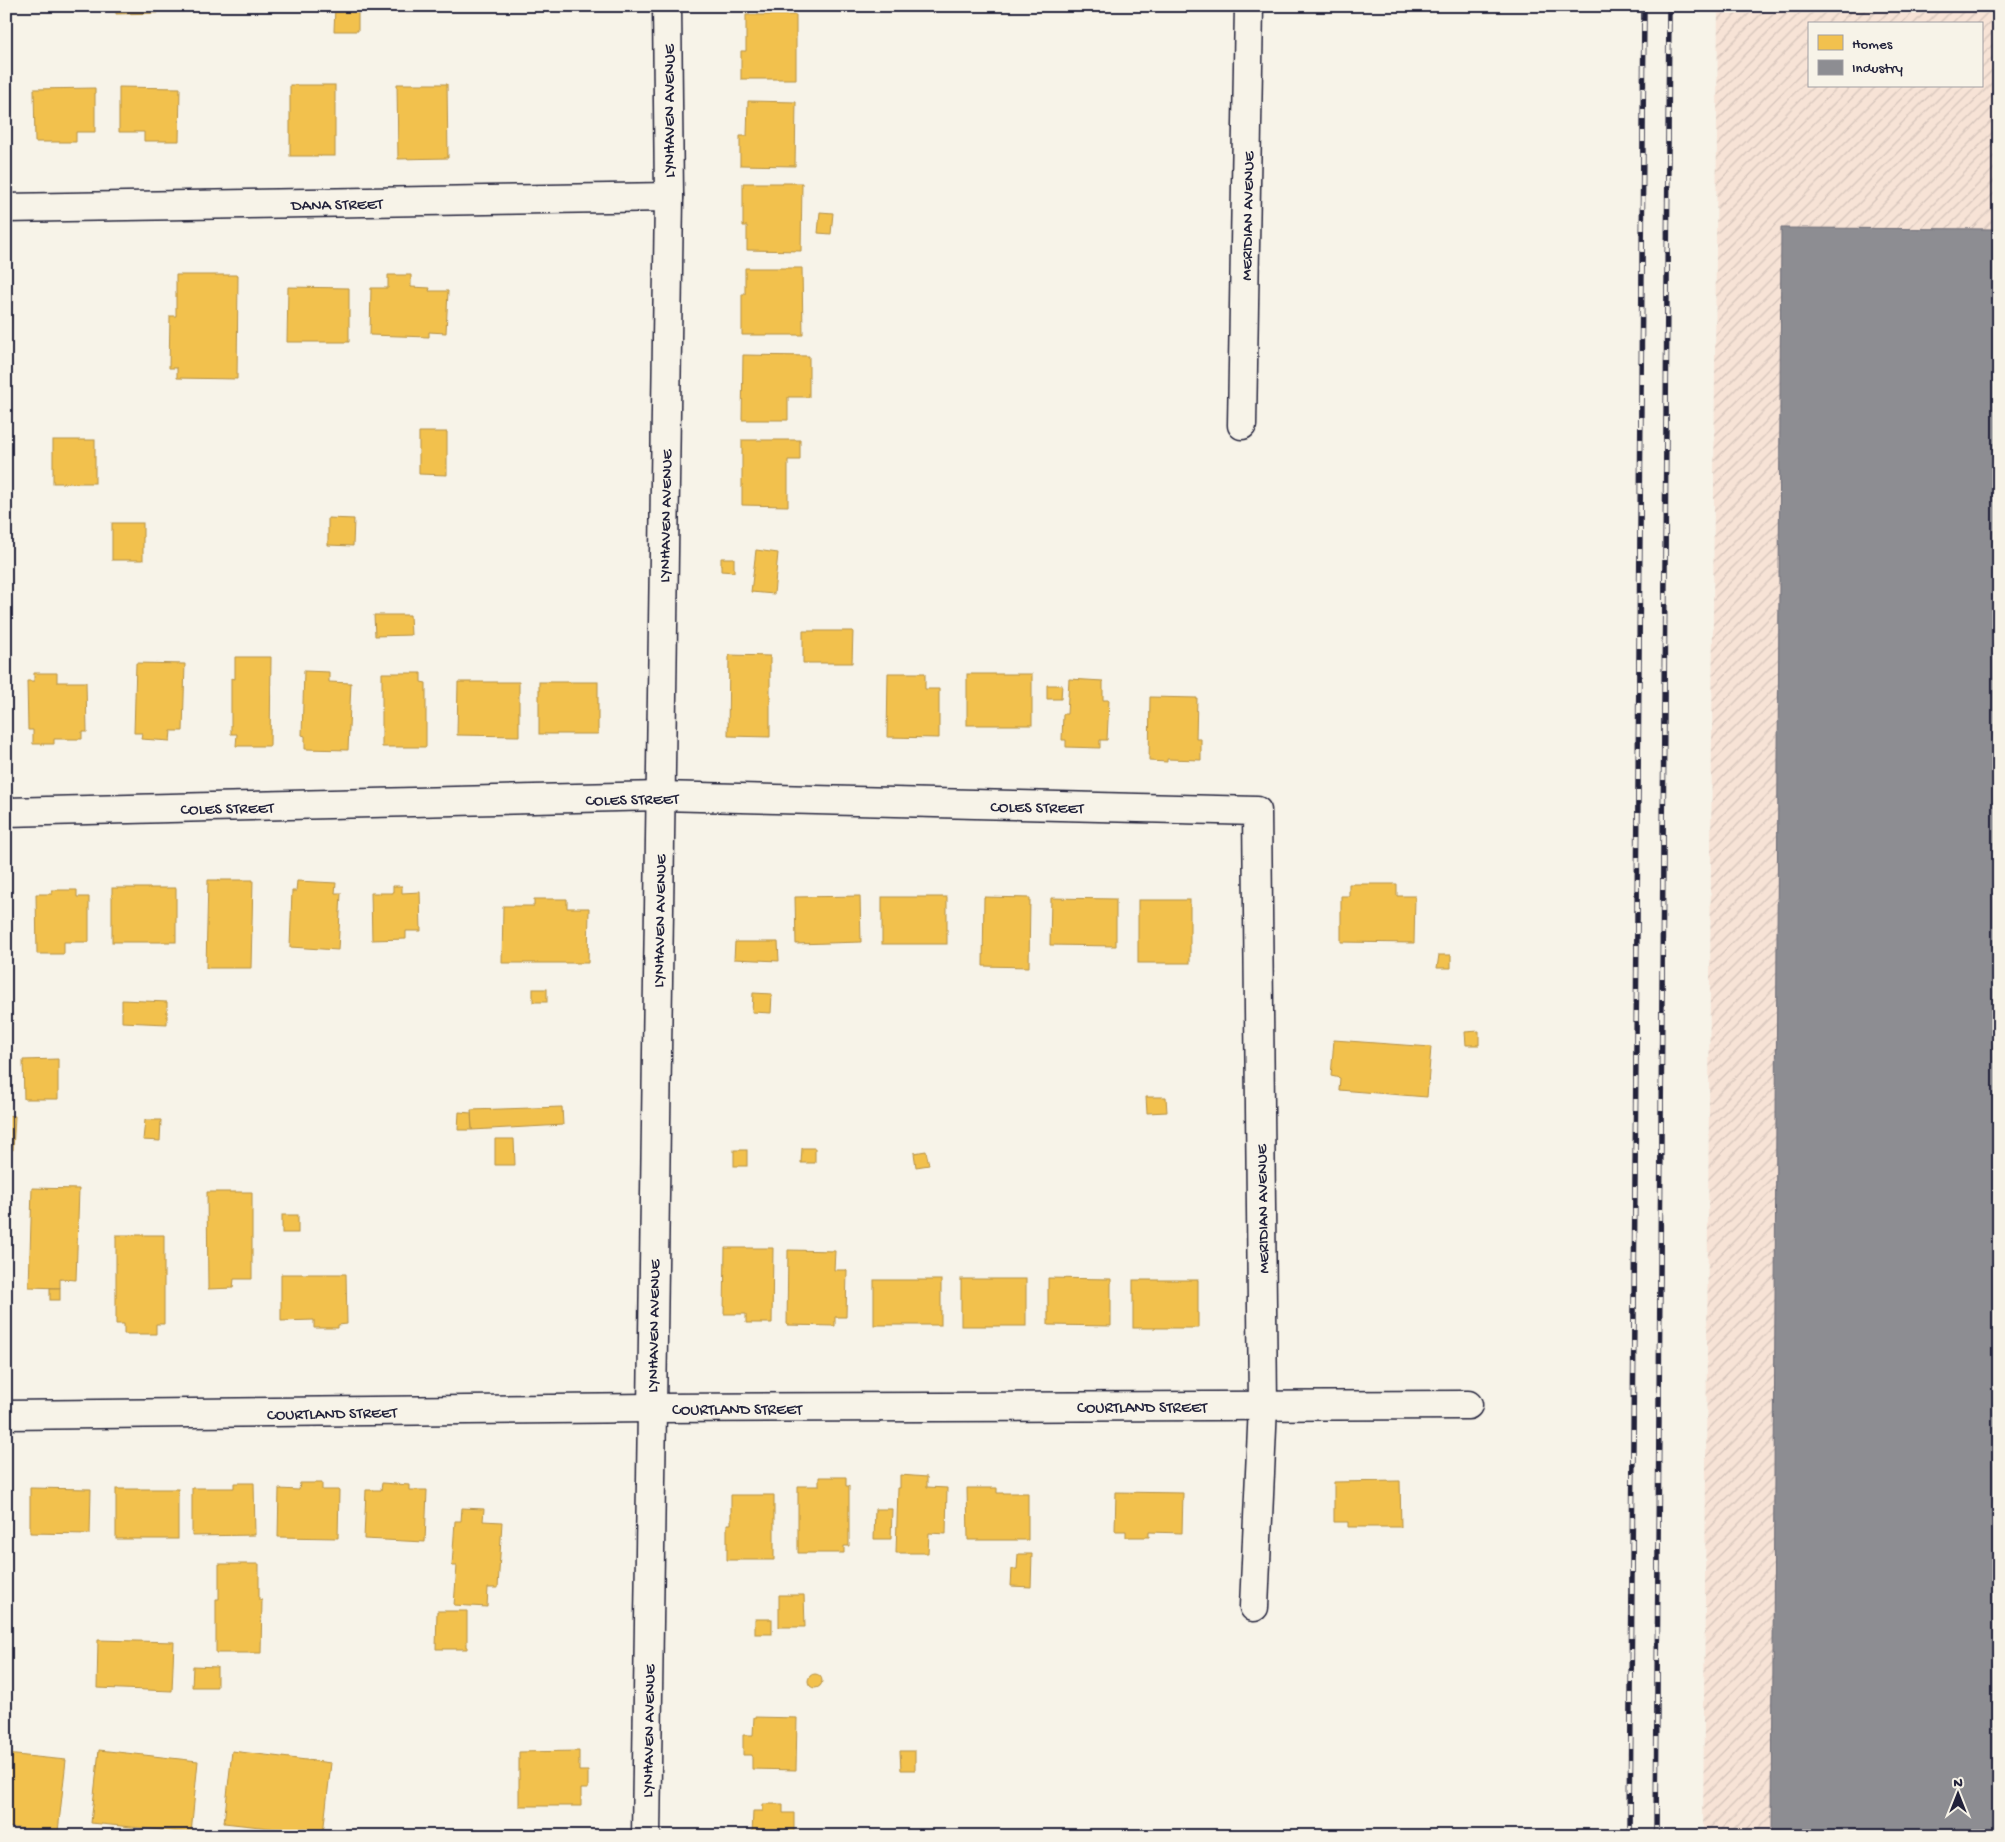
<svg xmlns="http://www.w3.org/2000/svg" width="2005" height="1842" font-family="'Gochi Hand',sans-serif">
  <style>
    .industrial { fill: url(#industrial-furrows); fill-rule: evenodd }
    .homes { fill: #f2c14e; stroke: #b49148 }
    .industry { fill: #8d8d92; stroke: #6d6d78 }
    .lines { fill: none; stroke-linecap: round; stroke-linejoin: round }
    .street-casing { stroke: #22223b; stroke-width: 31 }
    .street { stroke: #f7f3e8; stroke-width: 28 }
    .rail-casing { stroke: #22223b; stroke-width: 5.5 }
    .rail { stroke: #f7f3e8; stroke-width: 4; stroke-dasharray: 11; stroke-linecap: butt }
    .labels { text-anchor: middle; stroke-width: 5; stroke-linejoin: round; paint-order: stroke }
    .street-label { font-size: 16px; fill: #22223b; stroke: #f7f3e8 }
  </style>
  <defs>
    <pattern id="industrial-furrows" width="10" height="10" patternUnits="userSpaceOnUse" patternTransform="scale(1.25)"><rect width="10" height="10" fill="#f7e3d6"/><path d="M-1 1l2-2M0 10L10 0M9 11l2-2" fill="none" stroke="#d3c2b9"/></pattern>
  </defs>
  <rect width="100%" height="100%" fill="#f7f3e8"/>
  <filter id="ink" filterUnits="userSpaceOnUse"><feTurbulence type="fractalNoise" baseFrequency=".02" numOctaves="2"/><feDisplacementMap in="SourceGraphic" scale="10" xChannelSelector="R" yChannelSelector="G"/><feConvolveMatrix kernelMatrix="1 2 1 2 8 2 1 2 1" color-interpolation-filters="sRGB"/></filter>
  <g filter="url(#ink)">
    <!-- industrial -->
    <path class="industrial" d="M 1718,6 L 1999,6 L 1999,1836 L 1703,1836 ZM 1809,24 L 1981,24 L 1981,86 L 1809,86 Z"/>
    <!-- homes -->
    <g class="homes">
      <polygon points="116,6 158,6 158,13 116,14"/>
      <polygon points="335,6 358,6 358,31 334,31"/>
      <polygon points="746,15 796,15 796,79 741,79 741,51 746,51"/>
      <polygon points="6,69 8,69 9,144 6,144"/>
      <polygon points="397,84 447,84 448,158 398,159"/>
      <rect x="290" y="85" width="45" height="71"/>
      <polygon points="119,87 180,88 179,141 144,141 144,132 119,132"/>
      <polygon points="95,88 95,132 76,132 76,142 35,142 34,89"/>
      <polygon points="748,101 796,102 795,166 740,165 740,136 747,136"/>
      <polygon points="743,183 802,183 801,251 747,250 747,226 743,226"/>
      <polygon points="820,212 833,213 831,234 818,233"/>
      <polygon points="745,268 802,268 803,335 742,335 742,294 745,294"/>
      <polygon points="176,275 238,275 237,379 177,378 177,368 169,368 170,316 176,316"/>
      <polygon points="388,275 411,275 411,287 430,288 429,291 448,291 446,333 429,332 429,337 370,335 371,288 388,288"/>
      <polygon points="288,287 349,288 349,342 287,342"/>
      <polygon points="6,293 12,293 10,344 6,343"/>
      <polygon points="743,355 809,356 809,397 788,397 788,420 742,420"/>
      <polygon points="419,432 447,432 447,475 419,474"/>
      <rect x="53" y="440" width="42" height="43"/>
      <polygon points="742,440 800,440 800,460 788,460 788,506 742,505"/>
      <polygon points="328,518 354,519 353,546 328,545"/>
      <rect x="112" y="523" width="31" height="37"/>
      <polygon points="756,550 778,553 774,594 751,592"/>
      <polygon points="721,558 734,558 734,572 721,571"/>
      <polygon points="374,615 410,615 411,635 375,636"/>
      <polygon points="803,631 853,631 852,663 803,663"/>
      <polygon points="729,655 770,656 770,737 728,736"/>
      <polygon points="235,657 271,657 270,746 236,746 237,734 231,734 231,678 235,679"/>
      <polygon points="136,663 185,664 183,731 171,731 170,741 141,739 142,733 134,733"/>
      <polygon points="304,671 329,672 329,682 351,683 348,750 305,749 305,736 302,735"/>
      <polygon points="34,673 57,673 57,682 86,682 87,732 82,732 82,739 54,739 54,744 33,744 33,730 28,730 27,681 34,681"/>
      <polygon points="382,673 421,673 421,682 426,683 426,747 382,747"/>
      <polygon points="888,673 925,673 925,689 939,689 939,738 887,737"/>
      <rect x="967" y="674" width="65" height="51"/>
      <polygon points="1069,679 1103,681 1103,700 1109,700 1107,740 1100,740 1100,748 1066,747 1066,740 1062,740 1063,714 1067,714"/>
      <polygon points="458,682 519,682 519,736 457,735"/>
      <rect x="539" y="682" width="59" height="52"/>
      <polygon points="1047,685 1062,685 1061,699 1047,699"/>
      <polygon points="1150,697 1197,698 1196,739 1201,739 1201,760 1167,759 1167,762 1149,761"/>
      <polygon points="208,880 253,880 251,968 206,968"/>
      <polygon points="297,881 336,883 335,893 341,893 338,950 290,947 292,891 296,891"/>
      <polygon points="1349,884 1397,884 1397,896 1415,896 1414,943 1341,942 1341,896 1349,896"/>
      <polygon points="393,886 402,886 402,893 420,892 421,931 406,931 406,939 372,940 371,893 393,893"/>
      <rect x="112" y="888" width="64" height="54"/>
      <polygon points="52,890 77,890 77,897 89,897 89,942 64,942 64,954 37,954 36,894 52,894"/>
      <polygon points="860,896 861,942 796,944 795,897"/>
      <rect x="882" y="897" width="65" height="47"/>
      <polygon points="984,897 1030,898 1029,967 983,966"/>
      <polygon points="1051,898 1116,899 1116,946 1050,945"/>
      <polygon points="534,899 567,899 567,908 589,908 588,963 502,963 503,906 534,906"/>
      <rect x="1138" y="900" width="52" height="63"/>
      <polygon points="735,942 778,942 779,961 734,959"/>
      <polygon points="1439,955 1451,955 1451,968 1437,968"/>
      <rect x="533" y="989" width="14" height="13"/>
      <polygon points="753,993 772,994 771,1013 752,1012"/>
      <polygon points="122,1000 167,1002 167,1024 122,1022"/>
      <polygon points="1479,1031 1479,1045 1466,1045 1465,1032"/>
      <polygon points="1334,1040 1431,1047 1427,1097 1339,1090 1340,1078 1331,1076"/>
      <polygon points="58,1059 58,1099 24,1099 23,1060"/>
      <rect x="6" y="1074" width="3" height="28"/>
      <polygon points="1146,1097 1166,1097 1167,1112 1147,1113"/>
      <polygon points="562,1107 563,1125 472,1130 471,1110"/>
      <polygon points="459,1112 471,1113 472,1130 458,1130"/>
      <polygon points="6,1115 15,1116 13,1150 6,1149"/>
      <polygon points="145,1120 161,1120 160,1141 143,1140"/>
      <polygon points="495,1139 514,1139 515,1165 495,1165"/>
      <polygon points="802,1148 815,1148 815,1163 801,1163"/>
      <rect x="734" y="1150" width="13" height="16"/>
      <polygon points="926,1151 929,1165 916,1167 914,1153"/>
      <polygon points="32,1188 79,1189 76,1280 60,1279 60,1288 29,1287"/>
      <polygon points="207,1192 252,1192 252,1279 234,1279 233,1288 208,1289"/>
      <rect x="282" y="1215" width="16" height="18"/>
      <polygon points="116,1235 164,1235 164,1324 156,1324 156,1334 124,1334 124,1324 116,1324"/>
      <polygon points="725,1248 773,1248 772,1323 746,1323 746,1314 724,1314"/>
      <polygon points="788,1250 835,1251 834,1270 847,1270 846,1317 835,1317 835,1326 787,1325"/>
      <polygon points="281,1274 346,1274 347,1324 338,1325 338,1328 314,1328 314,1320 281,1321"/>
      <polygon points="1048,1278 1111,1279 1111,1326 1048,1325"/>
      <rect x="961" y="1279" width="65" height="47"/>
      <rect x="874" y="1280" width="67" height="45"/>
      <rect x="1133" y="1280" width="65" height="48"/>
      <rect x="50" y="1288" width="10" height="12"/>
      <polygon points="900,1475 927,1477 927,1487 947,1488 946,1534 929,1533 928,1553 896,1553 898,1488 900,1488"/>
      <polygon points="819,1477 846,1477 846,1486 849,1486 849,1546 844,1546 844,1553 798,1553 798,1486 819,1486"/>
      <polygon points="1400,1481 1401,1527 1348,1527 1348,1522 1334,1522 1334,1482"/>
      <polygon points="234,1483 254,1483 255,1535 192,1536 192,1488 234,1488"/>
      <polygon points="300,1483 322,1483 322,1490 339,1490 338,1538 278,1537 279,1489 299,1490"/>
      <polygon points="382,1483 409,1485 409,1490 427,1490 425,1542 364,1539 366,1490 381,1490"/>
      <rect x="6" y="1487" width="2" height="45"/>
      <polygon points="30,1488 91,1489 90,1534 30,1533"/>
      <polygon points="967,1488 997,1488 997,1493 1028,1493 1028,1540 968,1540"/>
      <rect x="116" y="1489" width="62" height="50"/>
      <polygon points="1116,1492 1183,1493 1182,1533 1149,1532 1149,1537 1126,1537 1126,1531 1115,1531"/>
      <polygon points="731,1495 774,1495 774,1560 727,1560 727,1524 731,1524"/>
      <polygon points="462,1508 484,1509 483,1521 502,1522 498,1588 488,1588 487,1607 454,1605 457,1566 452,1566 455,1521 461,1521"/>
      <polygon points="875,1509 892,1509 891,1539 874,1539"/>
      <polygon points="1018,1554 1032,1554 1031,1587 1011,1586 1012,1569 1017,1569"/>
      <polygon points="219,1564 259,1564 259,1600 262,1600 261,1653 216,1653 216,1599 219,1599"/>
      <polygon points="779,1595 804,1595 805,1627 779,1627"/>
      <polygon points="437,1611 467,1611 467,1649 436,1649"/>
      <rect x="755" y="1619" width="17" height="15"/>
      <polygon points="98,1640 174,1642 172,1691 97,1688"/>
      <polygon points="193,1666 217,1667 217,1687 192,1687"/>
      <circle cx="815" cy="1681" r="7"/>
      <polygon points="754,1717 797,1718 796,1770 752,1769 752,1755 743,1755 743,1735 753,1735"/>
      <polygon points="99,1750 198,1761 191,1833 91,1823"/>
      <polygon points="232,1751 331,1763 323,1834 224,1823"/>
      <polygon points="579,1751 579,1771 588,1771 588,1789 581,1789 581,1806 519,1806 519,1752"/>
      <polygon points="900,1751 915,1751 915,1770 901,1770"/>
      <polygon points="6,1754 66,1760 58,1832 6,1827"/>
      <polygon points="763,1804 783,1804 783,1813 794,1813 794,1836 752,1836 753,1811 763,1811"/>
    </g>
    <!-- industry -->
    <polygon class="industry" points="1781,228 1999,229 1999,1836 1772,1836"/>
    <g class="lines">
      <!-- street casing -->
      <g class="street-casing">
        <g id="street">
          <polyline points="6,208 669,197"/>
          <polyline points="1242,425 1249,6"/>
          <polyline points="6,812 660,796 1257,811 1263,1406 1254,1607"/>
          <polyline points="6,1415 651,1408 1468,1405"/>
          <polyline points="646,1836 669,197 667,6"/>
        </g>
      </g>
      <!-- street -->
      <use href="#street" class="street"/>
      <!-- rail casing -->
      <g class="rail-casing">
        <g id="rail">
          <polyline points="1630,1836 1644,6"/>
          <polyline points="1656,1836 1669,6"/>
        </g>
      </g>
      <!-- rail -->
      <use href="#rail" class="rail"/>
    </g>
  </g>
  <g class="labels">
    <!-- street labels -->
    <g class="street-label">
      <text transform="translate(668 111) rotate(-90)" y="6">LYNHAVEN AVENUE</text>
      <text transform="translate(337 203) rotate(-1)" y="6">DANA STREET</text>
      <text transform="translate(1246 216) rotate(-89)" y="6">MERIDIAN AVENUE</text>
      <text transform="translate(664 516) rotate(-89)" y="6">LYNHAVEN AVENUE</text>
      <text transform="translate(632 798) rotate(-1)" y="6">COLES STREET</text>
      <text transform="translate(1037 806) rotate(1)" y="6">COLES STREET</text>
      <text transform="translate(227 807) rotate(-1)" y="6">COLES STREET</text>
      <text transform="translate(658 921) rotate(-89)" y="6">LYNHAVEN AVENUE</text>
      <text transform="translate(1261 1209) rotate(-91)" y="6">MERIDIAN AVENUE</text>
      <text transform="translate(652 1326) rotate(-89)" y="6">LYNHAVEN AVENUE</text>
      <text x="1142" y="1412">COURTLAND STREET</text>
      <text x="737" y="1414">COURTLAND STREET</text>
      <text transform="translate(332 1412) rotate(-1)" y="6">COURTLAND STREET</text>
      <text transform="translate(647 1731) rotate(-89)" y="6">LYNHAVEN AVENUE</text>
    </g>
  </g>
  <!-- margin -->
  <rect width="2005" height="1842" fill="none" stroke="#f7f3e8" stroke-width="25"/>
  <rect x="12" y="12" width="1980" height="1817" fill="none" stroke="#22223b" stroke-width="2" filter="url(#ink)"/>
  <!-- legend -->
  <rect x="1808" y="22" width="175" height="65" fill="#f7f3e8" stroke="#a29fa3"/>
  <rect x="1818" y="35" width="25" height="15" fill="#f2c14e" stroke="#a29fa3"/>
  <text x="1852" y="48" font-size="15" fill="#22223b">Homes</text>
  <rect x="1818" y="60" width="25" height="15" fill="#8d8d92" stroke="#a29fa3"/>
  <text x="1852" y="72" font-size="15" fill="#22223b">Industry</text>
  <!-- north arrow -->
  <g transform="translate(1958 1794)" stroke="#f7f3e8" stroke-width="4" paint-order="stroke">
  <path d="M0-4L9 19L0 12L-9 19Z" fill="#22223b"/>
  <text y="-8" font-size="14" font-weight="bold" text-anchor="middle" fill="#22223b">N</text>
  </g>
</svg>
